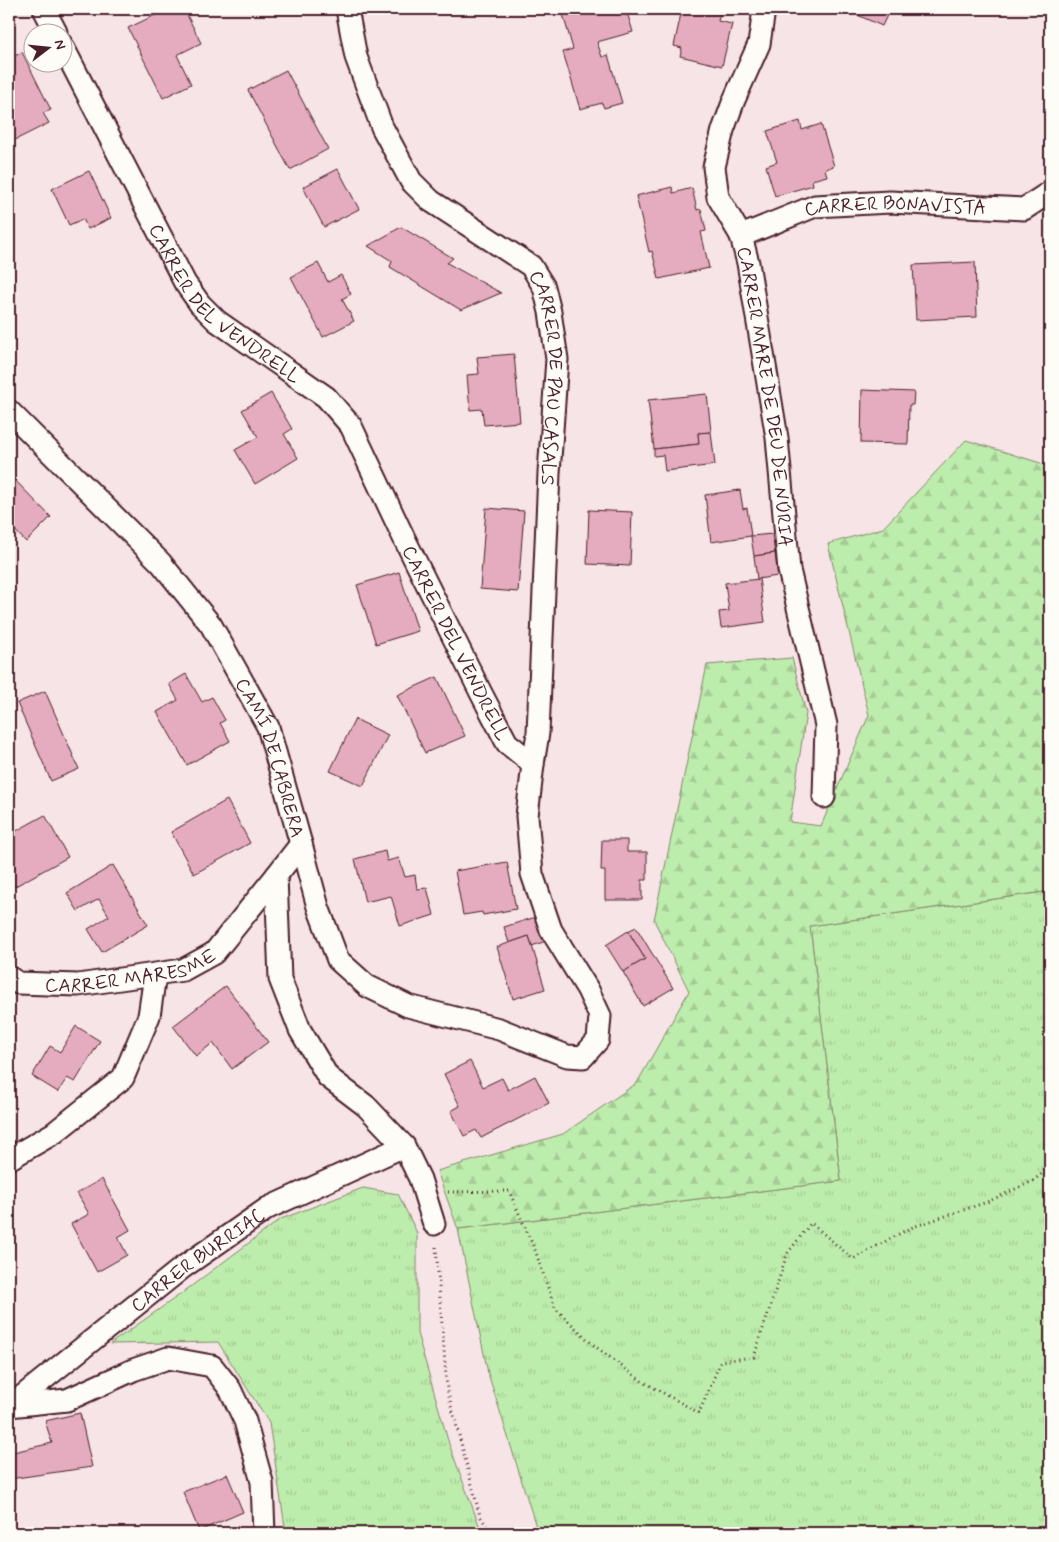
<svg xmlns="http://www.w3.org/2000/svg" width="1059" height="1542" font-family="Mynerve,sans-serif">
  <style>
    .grass { fill: url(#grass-tufts); stroke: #84866c }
    .forest { fill: url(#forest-firs); stroke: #84866c }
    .building { fill: #e4acbe; stroke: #4a1f2b }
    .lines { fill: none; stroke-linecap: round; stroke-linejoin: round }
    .street-casing { stroke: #4a1f2b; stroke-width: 25 }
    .path { stroke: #4a1f2b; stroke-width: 3; stroke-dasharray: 1 4; stroke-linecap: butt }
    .street { stroke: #fdfcf7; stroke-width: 21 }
    .labels { text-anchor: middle; stroke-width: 4; stroke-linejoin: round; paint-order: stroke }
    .street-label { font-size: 19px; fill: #4a1f2b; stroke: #fdfcf7 }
  </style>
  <defs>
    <pattern id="grass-tufts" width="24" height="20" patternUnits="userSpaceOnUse" patternTransform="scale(1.25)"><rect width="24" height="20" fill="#bdedac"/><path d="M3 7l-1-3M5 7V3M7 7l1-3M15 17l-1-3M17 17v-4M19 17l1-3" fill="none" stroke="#a4cb94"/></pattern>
    <pattern id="forest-firs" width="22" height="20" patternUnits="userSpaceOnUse" patternTransform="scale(1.25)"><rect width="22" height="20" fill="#bdedac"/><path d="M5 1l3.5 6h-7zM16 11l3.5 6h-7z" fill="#a4cb94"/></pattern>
  </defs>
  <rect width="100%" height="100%" fill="#f6e4e6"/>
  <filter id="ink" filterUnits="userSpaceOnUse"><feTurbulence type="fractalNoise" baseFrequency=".02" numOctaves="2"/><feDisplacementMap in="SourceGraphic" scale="10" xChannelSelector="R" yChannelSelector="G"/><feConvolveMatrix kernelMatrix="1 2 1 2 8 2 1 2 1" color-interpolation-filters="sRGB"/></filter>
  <g filter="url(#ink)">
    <!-- grass -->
    <g class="grass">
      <polygon points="1050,891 1050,1533 538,1533 488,1373 458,1229 841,1181 810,926"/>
      <polygon points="363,1188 398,1194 417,1233 417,1333 449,1444 482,1533 286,1533 269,1423 218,1342 110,1344 178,1296 281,1219"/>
    </g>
    <!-- forest -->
    <polygon class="forest" points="966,440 1050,466 1050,891 810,926 841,1181 458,1229 437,1171 563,1134 637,1083 689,991 654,920 707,665 792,658 806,713 790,822 821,826 869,715 828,544 883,528"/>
    <!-- building -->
    <g class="building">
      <polygon points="168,9 184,9 201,43 177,55 191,84 163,98 128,28"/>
      <polygon points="569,9 626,9 633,32 597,42 602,57 608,55 622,103 604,108 602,103 580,109 563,52 573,49 562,11"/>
      <polygon points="682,9 721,9 718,21 732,24 722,66 680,56 682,48 674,46"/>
      <polygon points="844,9 890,9 882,26"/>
      <polygon points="22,52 51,110 43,113 49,123 11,142 9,137 9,59"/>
      <polygon points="286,70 328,149 290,170 248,90"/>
      <polygon points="800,121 802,130 821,124 834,166 825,169 827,176 812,180 813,185 775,196 766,166 777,162 767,131"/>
      <polygon points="338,169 359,209 324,227 303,187"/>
      <polygon points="89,171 111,218 88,229 83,219 69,225 52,189"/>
      <polygon points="672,187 673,193 692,188 697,210 701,209 706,231 701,232 709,268 659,279 652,251 649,252 636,196"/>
      <polygon points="401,227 453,258 447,263 501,293 461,310 390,267 392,261 368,246"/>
      <polygon points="975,262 977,317 916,320 913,265"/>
      <polygon points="318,263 328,282 341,275 351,294 342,299 354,321 323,337 291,277"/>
      <polygon points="514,354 520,422 484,425 482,409 470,410 467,375 479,374 477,357"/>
      <polygon points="862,390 914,392 913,405 909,405 908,444 861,443"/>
      <polygon points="271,393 292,429 284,434 298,458 255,484 235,450 258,437 242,410"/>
      <polygon points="707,394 711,432 698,433 699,444 654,449 648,400"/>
      <polygon points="711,432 715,465 665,471 663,455 654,456 654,449 699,444 698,433"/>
      <polygon points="9,474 51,517 26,542 9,524"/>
      <polygon points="740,490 743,509 747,508 751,536 711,542 705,495"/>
      <polygon points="486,508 524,511 518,592 480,589"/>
      <polygon points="589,510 632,512 630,566 587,564"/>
      <polygon points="772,534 775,553 754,556 751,536"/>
      <polygon points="775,553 778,576 757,579 754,556"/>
      <polygon points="399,572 418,631 376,644 357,585"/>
      <polygon points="759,579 765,622 721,628 719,612 729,611 725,583"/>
      <polygon points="186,674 202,702 212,697 225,720 220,723 230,741 187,765 157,712 178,700 169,684"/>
      <polygon points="437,677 465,736 425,753 397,695"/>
      <polygon points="45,691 79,769 51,781 17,703"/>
      <polygon points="355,719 388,735 363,786 330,771"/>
      <polygon points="227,800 250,843 194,874 171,832"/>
      <polygon points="45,815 68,857 10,889 9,835"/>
      <polygon points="602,840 627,840 627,852 647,852 647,880 642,880 642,900 605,900 605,871 601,871"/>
      <polygon points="385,851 387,861 399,858 405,877 415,875 417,889 427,888 434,915 400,926 391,896 365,902 355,859"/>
      <polygon points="507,862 516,909 483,915 482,912 463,915 455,871"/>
      <polygon points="113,865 148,925 102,952 88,929 109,916 99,899 78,911 67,893"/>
      <polygon points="539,916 546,941 532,946 529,936 509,943 504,927"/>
      <polygon points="636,927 673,988 643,1006 623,972 645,959 628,931"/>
      <polygon points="628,931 645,959 623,972 606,945"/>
      <polygon points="529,936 545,989 513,999 497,947"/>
      <polygon points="226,986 268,1042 232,1069 213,1043 196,1056 173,1026"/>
      <polygon points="76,1026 100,1041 75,1082 67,1078 58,1092 32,1076 50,1046 60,1052"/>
      <polygon points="470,1061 483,1087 502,1078 508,1090 535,1076 549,1103 481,1138 476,1130 464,1136 451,1111 460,1106 444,1074"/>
      <polygon points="102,1179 130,1230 118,1237 127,1255 97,1272 71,1224 89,1214 77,1193"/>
      <polygon points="80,1413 92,1467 9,1479 9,1453 52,1443 45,1421"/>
      <polygon points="227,1474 243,1512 199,1531 183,1492"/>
    </g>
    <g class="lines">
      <!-- street casing -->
      <g class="street-casing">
        <g id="street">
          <polyline points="44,9 56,32"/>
          <path id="s1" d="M 347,9 L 356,57 L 382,127 L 411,181 L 431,201 L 531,266 L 544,287 L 550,312 L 557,359 L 549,473 L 538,733 L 533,764"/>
          <path id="s2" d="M 762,9 L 763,17 L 759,44 L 734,100 L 723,130 L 714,167 L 718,197 L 741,236 L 748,263 L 777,438 L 789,570 L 826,725 L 824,797"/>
          <path id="s3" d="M 62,45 L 185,283 L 200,304 L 217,321 L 326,397 L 351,426 L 403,536 L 481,693 L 507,743 L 533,764 L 527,816 L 532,874 L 551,930 L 588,990 L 600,1016 L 598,1040 L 583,1057 L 567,1056 L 499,1029 L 408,1006 L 367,986 L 338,960 L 318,907 L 301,844"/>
          <path id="s4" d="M 741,236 L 815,206 L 890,202 L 1024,209 L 1050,192"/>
          <path id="s5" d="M 9,411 L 161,563 L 211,625 L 268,727 L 301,844 L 276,876 L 280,979 L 300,1030 L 328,1077 L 366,1106 L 404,1146 L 420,1179 L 434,1224"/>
          <path id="s6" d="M 9,977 L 18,983 L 78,985 L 183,970 L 214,953 L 276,876"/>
          <polyline points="9,1159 54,1133 123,1078 149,1016 155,975"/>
          <polyline points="9,1406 67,1400 133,1370 168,1358 212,1366 230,1389 245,1421 262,1482 264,1533"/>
          <path id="s7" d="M 9,1407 L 182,1268 L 268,1208 L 404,1146"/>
        </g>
      </g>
      <!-- path -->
      <g class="path">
        <polyline points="448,1192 509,1191 535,1250 555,1308 592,1344 642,1381 699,1413 721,1361 754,1357 787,1254 811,1223 853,1259 910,1228 987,1202 1033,1181 1050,1167"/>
        <polyline points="436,1247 447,1389 480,1516 491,1533"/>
      </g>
      <!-- street -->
      <use href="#street" class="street"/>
    </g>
  </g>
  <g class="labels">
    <!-- street labels -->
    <g class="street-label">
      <text dy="7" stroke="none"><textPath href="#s4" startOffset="160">CARRER BONAVISTA</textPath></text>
      <text dy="7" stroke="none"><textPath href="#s3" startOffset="310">CARRER DEL VENDRELL</textPath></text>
      <text dy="7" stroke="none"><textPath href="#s1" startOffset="448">CARRER DE PAU CASALS</textPath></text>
      <text dy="7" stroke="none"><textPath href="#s2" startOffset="405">CARRER MARE DE DEU DE NÚRIA</textPath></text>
      <text dy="7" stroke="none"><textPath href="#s3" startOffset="730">CARRER DEL VENDRELL</textPath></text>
      <text dy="7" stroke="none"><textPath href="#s5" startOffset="441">CAMÍ DE CABRERA</textPath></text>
      <text dy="7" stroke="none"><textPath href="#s6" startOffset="125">CARRER MARESME</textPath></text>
      <text dy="7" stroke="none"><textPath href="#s7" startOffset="239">CARRER BURRIAC</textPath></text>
    </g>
  </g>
  <!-- margin -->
  <rect width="1059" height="1542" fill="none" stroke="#fdfcf7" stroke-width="30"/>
  <rect x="15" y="15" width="1029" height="1512" fill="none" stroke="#4a1f2b" stroke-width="2" filter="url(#ink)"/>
  <!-- north arrow -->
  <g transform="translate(48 48) rotate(74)"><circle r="24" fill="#fdfcf7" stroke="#b5a4a5"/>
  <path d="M0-4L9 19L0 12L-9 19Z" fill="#4a1f2b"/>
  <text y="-8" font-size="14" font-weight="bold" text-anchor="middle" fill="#4a1f2b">N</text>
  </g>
</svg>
